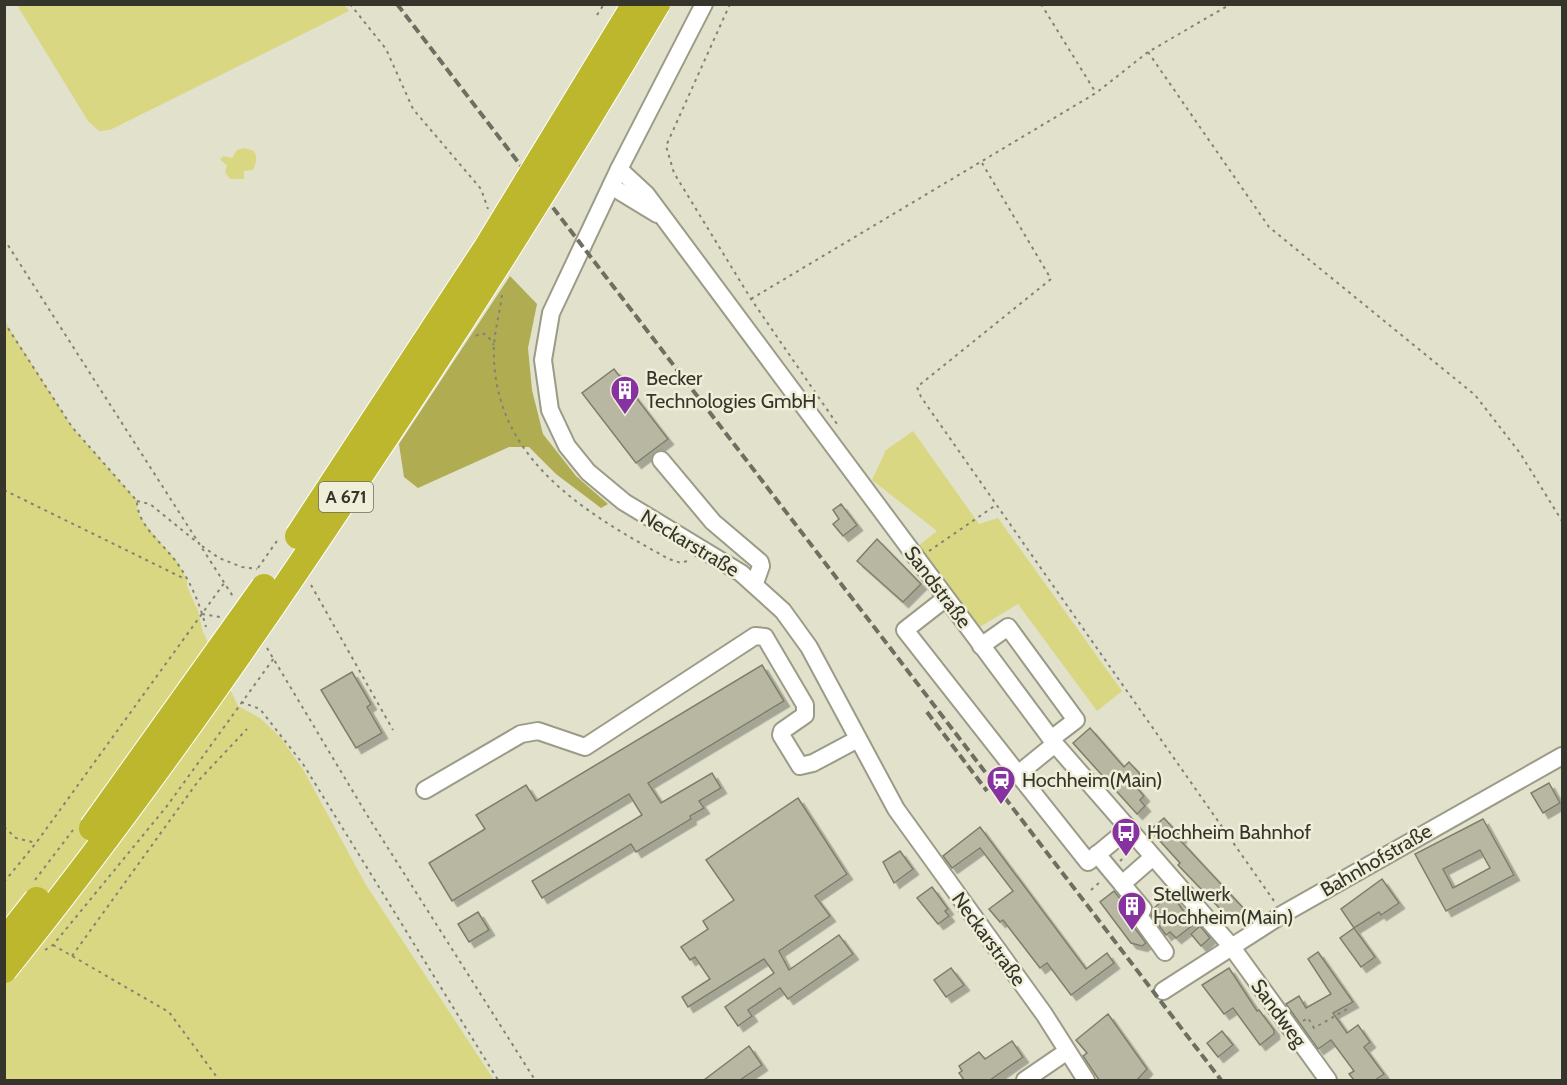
<svg xmlns="http://www.w3.org/2000/svg" width="1567" height="1085" font-family="Cabin,sans-serif">
  <style>
    .green { fill: #dad782 }
    .forest { fill: #afac51 }
    .building { fill: #b7b7a2; stroke: #7e7e6b; stroke-width: 1.5; fill-rule: evenodd; filter: url(#shadow) }
    .lines { fill: none; stroke-linecap: round; stroke-linejoin: round }
    .minor-casing { stroke: #9b9b87; stroke-width: 20 }
    .path { stroke: #838375; stroke-width: 2; stroke-dasharray: 3 4.5; stroke-linecap: butt }
    .minor { stroke: #fff; stroke-width: 16 }
    .rail { stroke: #6e6e61; stroke-width: 4; stroke-dasharray: 9 4.5; stroke-linecap: butt }
    .highway-bridge-casing { stroke: #fff; stroke-width: 28; stroke-linecap: butt }
    .path-bridge { stroke: #838375; stroke-width: 2; stroke-dasharray: 3 4.5; stroke-linecap: butt }
    .highway-bridge { stroke: #bdb72e; stroke-width: 26 }
    .labels { text-anchor: middle; stroke-width: 5; stroke-linejoin: round; paint-order: stroke }
    .shield { fill: #efefd9; stroke: #6d6d60; stroke-width: 1.5 }
    .shield-label { font-size: 18px; font-weight: bold; fill: #35352c }
    .poi-label { font-size: 20px; fill: #35352c; stroke: #efefd9; text-anchor: start }
    .street-label { font-size: 20px; fill: #35352c; stroke: #efefd9 }
  </style>
  <defs>
    <filter id="shadow"><feDropShadow dx="5.5" dy="5.5" stdDeviation="0" flood-color="#0004"/></filter>
  </defs>
  <rect width="100%" height="100%" fill="#e1e1cc"/>
  <!-- green -->
  <g class="green">
    <polygon points="343,4 349,11 110,130 99,131 88,121 17,5"/>
    <path d="M 244,148 L 254,151 C 258,158 256,163 253,170 L 244,171 L 244,179 L 230,179 L 225,172 L 227,166 L 220,159 L 224,156 L 232,158 L 237,150 Z"/>
    <polygon points="5,322 72,427 137,501 137,511 144,523 178,563 187,580 187,586 198,611 203,632 238,706 260,718 281,738 304,771 366,885 494,1080 5,1080"/>
    <polygon points="913,431 979,524 998,518 1122,691 1097,711 1018,604 978,628 918,546 937,531 872,480 886,450"/>
  </g>
  <!-- forest -->
  <polygon class="forest" points="510,276 537,304 528,348 532,390 543,434 576,476 608,504 601,508 556,474 529,447 509,447 418,488 404,477 399,444"/>
  <!-- building -->
  <g class="building">
    <polygon points="614,369 668,439 636,463 582,393"/>
    <polygon points="841,504 857,525 843,536 833,524 839,519 833,510"/>
    <polygon points="877,539 921,584 903,602 857,561"/>
    <polygon points="762,665 784,701 648,783 661,803 712,773 721,788 699,801 704,808 690,816 691,819 636,852 631,844 542,898 532,881 642,815 629,794 452,901 429,863 485,829 476,815 526,785 536,801"/>
    <polygon points="352,672 371,704 367,707 382,733 356,748 321,690"/>
    <polygon points="1090,728 1124,767 1129,762 1140,774 1132,782 1144,796 1140,800 1145,806 1137,814 1073,743"/>
    <polygon points="1549,783 1560,803 1543,813 1531,793"/>
    <polygon points="798,798 847,874 815,896 830,916 779,951 789,970 839,935 853,954 788,999 780,988 748,1010 752,1016 738,1026 725,1007 774,973 764,959 688,1007 682,997 710,979 695,957 690,960 681,947 708,929 703,921 734,900 706,860"/>
    <polygon points="1164,818 1181,837 1179,839 1246,911 1230,919 1178,865 1180,863 1150,830"/>
    <path d="M 1483,819 L 1514,875 L 1446,911 L 1415,854 ZM 1480,850 L 1490,868 L 1453,888 L 1443,869 Z"/>
    <polygon points="980,827 1086,969 1107,953 1114,963 1071,995 1047,963 1040,968 1003,920 1000,922 989,909 1013,891 980,848 952,868 943,856"/>
    <polygon points="900,851 913,869 894,883 883,862"/>
    <polygon points="1382,879 1399,903 1381,915 1379,912 1354,928 1341,909"/>
    <polygon points="932,887 948,909 945,911 949,916 938,924 917,898"/>
    <polygon points="1114,891 1130,911 1130,922 1146,943 1142,946 1131,943 1100,902"/>
    <polygon points="1171,893 1193,925 1176,938 1170,932 1166,935 1151,915 1153,909"/>
    <polygon points="478,912 489,930 469,942 458,924"/>
    <polygon points="1200,926 1210,938 1201,946 1191,934"/>
    <polygon points="1354,928 1375,957 1361,967 1340,938"/>
    <polygon points="1318,952 1353,1002 1333,1013 1347,1033 1358,1025 1370,1042 1364,1047 1384,1074 1375,1080 1354,1080 1349,1074 1354,1071 1331,1040 1318,1049 1286,1004 1299,996 1306,1008 1331,994 1308,959"/>
    <polygon points="951,968 964,985 946,997 934,980"/>
    <polygon points="1229,968 1257,1011 1259,1010 1274,1030 1274,1034 1260,1045 1233,1008 1224,1014 1202,985"/>
    <polygon points="1108,1014 1147,1069 1137,1080 1099,1080 1083,1056 1087,1053 1076,1040"/>
    <polygon points="1222,1031 1233,1045 1218,1057 1207,1043"/>
    <polygon points="1012,1041 1023,1057 990,1080 964,1080 959,1073 962,1071 959,1066 979,1052 985,1059"/>
    <polygon points="749,1046 762,1065 740,1080 704,1080"/>
  </g>
  <g class="lines">
    <!-- minor casing -->
    <g class="minor-casing">
      <g id="minor">
        <polyline points="704,4 619,169 551,313 543,360 550,410 567,446 588,472 624,502 741,573 783,611 809,647 896,809 1044,1014 1086,1080"/>
        <polyline points="619,169 646,194 1055,744 1231,946 1328,1080"/>
        <polyline points="611,186 657,214"/>
        <polyline points="661,460 713,522 760,562 761,566 755,583"/>
        <polyline points="946,598 905,630 1018,774"/>
        <polyline points="981,646 1008,627 1076,720 1051,739"/>
        <polyline points="1055,744 1018,774 1088,862 1128,829"/>
        <polyline points="425,790 521,734 538,731 585,747 755,636 765,637 805,705 805,715 782,731 781,735 800,766 813,763 858,739"/>
        <polyline points="1097,854 1122,884 1153,857"/>
        <polyline points="1122,884 1143,909 1139,916 1165,952"/>
        <polyline points="1163,991 1283,914 1562,756"/>
        <polyline points="1025,1080 1066,1052"/>
      </g>
    </g>
    <!-- path -->
    <g class="path">
      <polyline points="350,4 386,49 413,109 481,189 488,209"/>
      <polyline points="730,4 666,146 674,173 751,299 837,424"/>
      <polyline points="1041,4 1096,93"/>
      <polyline points="597,15 604,4"/>
      <polyline points="1148,52 1269,227 1475,395 1520,453 1562,521"/>
      <polyline points="982,163 1051,279 917,387 921,397 1274,901"/>
      <polyline points="4,239 234,598"/>
      <path d="M 502,295 C 500,312 495,329 494,345 C 490,457 583,512 669,559 L 681,563 L 690,560"/>
      <polyline points="751,299 1096,93 1148,52 1231,4"/>
      <path d="M 4,322 L 72,427 L 137,501 C 137,526 164,544 177,563 C 191,582 200,605 206,627"/>
      <polyline points="476,336 481,333 487,335 494,345"/>
      <polyline points="4,490 185,579"/>
      <polyline points="137,501 150,504 198,543"/>
      <polyline points="202,546 219,558 242,567 257,569"/>
      <polyline points="929,551 996,505"/>
      <polyline points="311,585 393,730"/>
      <polyline points="202,614 220,617"/>
      <polyline points="267,648 367,815 535,1080"/>
      <polyline points="241,702 260,709 303,764 498,1080"/>
      <polyline points="4,827 16,838 36,843"/>
      <polyline points="1120,861 1129,853"/>
      <polyline points="4,882 36,843 225,582"/>
      <polyline points="1091,890 1100,882"/>
      <polyline points="53,945 169,1012 219,1080"/>
      <polyline points="45,950 53,945 167,806 274,658"/>
      <polyline points="72,956 199,780 247,729"/>
      <polyline points="1303,1021 1308,1018 1314,1028 1347,1009"/>
    </g>
    <!-- minor -->
    <use href="#minor" class="minor"/>
    <!-- rail -->
    <g class="rail">
      <polyline points="397,4 1221,1080"/>
      <polyline points="927,712 987,791"/>
    </g>
    <!-- highway-bridge casing -->
    <g class="highway-bridge-casing">
      <g id="highway-bridge">
        <polyline points="298,536 487,247 635,4"/>
        <polyline points="92,828 264,587"/>
        <polyline points="4,942 37,900"/>
        <path d="M 4,970 C 127,817 239,658 347,495 C 455,334 559,171 657,4"/>
      </g>
    </g>
    <!-- path-bridge -->
    <g class="path-bridge">
      <polyline points="258,568 279,538"/>
      <polyline points="35,880 73,830"/>
    </g>
    <!-- highway-bridge -->
    <use href="#highway-bridge" class="highway-bridge"/>
  </g>
  <!-- icons -->
  <defs>
    <g id="building-pin" transform="scale(1.5)"><path d="M0 17L-7.5 6A9.5 9.5 0 1 1 7.5 6Z" fill="#8632a0" stroke="#efefd9"/><path d="M-4-6H4V6H1V3H-1V6H-4ZM-2.5-4.3h1.7v1.8h-1.7ZM.8-4.3h1.7v1.8H.8ZM-2.5-1h1.7V.8h-1.7ZM.8-1h1.7V.8H.8Z" fill="#fff"/></g>
    <g id="station-pin" transform="scale(1.5)"><path d="M0 17L-7.5 6A9.5 9.5 0 1 1 7.5 6Z" fill="#8632a0" stroke="#efefd9"/><path d="M-3-6H3Q5-6 5-4V2Q5 4 3 4L4.5 6H3L1.5 4h-3L-3 6H-4.5L-3 4Q-5 4-5 2V-4Q-5-6-3-6ZM-3.5-4v3h7v-3ZM-3.5 1v1.5H-2V1ZM2 1v1.5H3.5V1Z" fill="#fff"/></g>
    <g id="bus-pin" transform="scale(1.5)"><path d="M0 17L-7.5 6A9.5 9.5 0 1 1 7.5 6Z" fill="#8632a0" stroke="#efefd9"/><path d="M-5-6H5V4H4V6H2V4H-2V6H-4V4H-5ZM-3.5-4V0h7V-4ZM-3.5 1.2v1.5H-2V1.2ZM2 1.2v1.5H3.5V1.2Z" fill="#fff"/></g>
  </defs>
  <g fill-rule="evenodd">
    <use href="#building-pin" x="625" y="390"/>
    <use href="#station-pin" x="1001" y="780"/>
    <use href="#bus-pin" x="1126" y="832"/>
    <use href="#building-pin" x="1132" y="906"/>
  </g>
  <g class="labels">
    <!-- shield labels -->
    <rect class="shield" x="319" y="482" width="54" height="30" rx="4.5"/>
    <g class="shield-label">
      <text x="346" y="503">A 671</text>
    </g>
    <!-- poi labels -->
    <g class="poi-label">
      <text x="646" y="385">Becker<tspan x="646" dy="23">Technologies GmbH</tspan></text>
      <text x="1022" y="787">Hochheim(Main)</text>
      <text x="1147" y="839">Hochheim Bahnhof</text>
      <text x="1153" y="901">Stellwerk<tspan x="1153" dy="23">Hochheim(Main)</tspan></text>
    </g>
    <!-- street labels -->
    <g class="street-label">
      <text transform="translate(690 543) rotate(31)" y="7">Neckarstraße</text>
      <text transform="translate(938 587) rotate(53)" y="7">Sandstraße</text>
      <text transform="translate(1376 860) rotate(-30)" y="7">Bahnhofstraße</text>
      <text transform="translate(989 939) rotate(54)" y="7">Neckarstraße</text>
      <text transform="translate(1279 1013) rotate(54)" y="7">Sandweg</text>
    </g>
  </g>
  <!-- border -->
  <rect width="1567" height="1085" fill="none" stroke="#35352c" stroke-width="12"/>
</svg>
